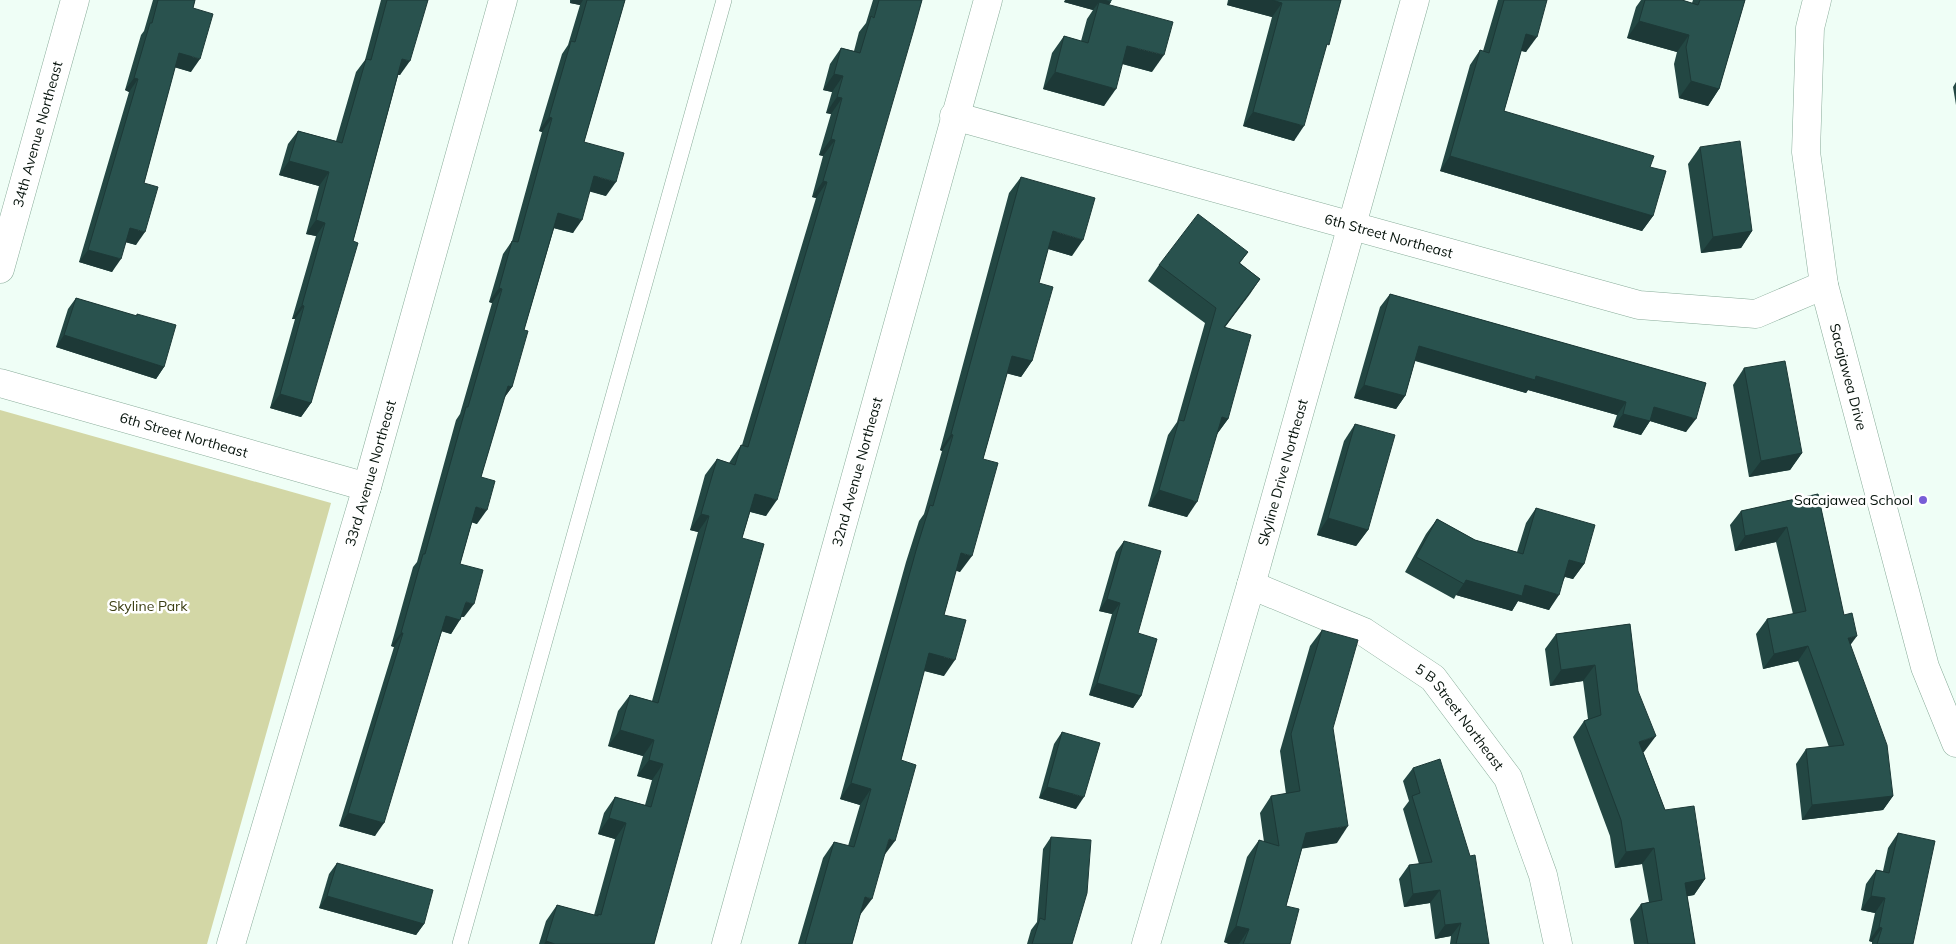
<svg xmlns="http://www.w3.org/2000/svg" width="1956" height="944" font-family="Mulish,sans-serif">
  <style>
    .green { fill: #d3d7a6 }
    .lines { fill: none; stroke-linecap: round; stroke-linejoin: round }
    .service-casing { stroke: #89ac9a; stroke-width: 16 }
    .minor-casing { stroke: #89ac9a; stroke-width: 29 }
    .tertiary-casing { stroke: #89ac9a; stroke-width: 29 }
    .service { stroke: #fff; stroke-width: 15 }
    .minor { stroke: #fff; stroke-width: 28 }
    .tertiary { stroke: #fff; stroke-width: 28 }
    .wall { fill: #234743 }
    .shaded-wall { fill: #1d3937 }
    .building { fill: #29524e; stroke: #1d3937 }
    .poi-dot { fill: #785dd7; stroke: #fff; stroke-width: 2 }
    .labels { text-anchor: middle; stroke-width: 5; stroke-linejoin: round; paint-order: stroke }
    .street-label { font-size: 14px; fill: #04110a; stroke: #fff }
    .poi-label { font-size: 14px; fill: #04110a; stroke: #fff; text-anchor: end }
    .park-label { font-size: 14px; fill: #3b3d12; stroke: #fff }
  </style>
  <rect width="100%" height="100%" fill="#effef6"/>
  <!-- green -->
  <polygon class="green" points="0,410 331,503 207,944 0,944"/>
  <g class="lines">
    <!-- service casing -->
    <g class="service-casing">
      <polyline id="service" points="460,944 724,0"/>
    </g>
    <!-- minor casing -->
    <g class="minor-casing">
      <g id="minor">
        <path id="s1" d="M 954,116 L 1639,305 L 1756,314 L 1824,285"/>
        <path id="s2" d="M 0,269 L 75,0"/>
        <path id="s3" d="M 0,383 L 367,487"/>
        <path id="s4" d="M 1251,585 L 1364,632 L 1433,678 L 1508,778 L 1543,875 L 1558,944"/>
        <path id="s5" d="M 231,944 L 367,487 L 503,0"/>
        <path id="s6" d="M 726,944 L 988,0"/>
        <path id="s7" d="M 1146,944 L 1251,585 L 1415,0"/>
      </g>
    </g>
    <!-- tertiary casing -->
    <g class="tertiary-casing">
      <g id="tertiary">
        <path id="s8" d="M 1817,0 L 1810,28 L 1806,152 L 1824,285 L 1925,667 L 1956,743"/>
      </g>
    </g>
    <!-- service -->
    <use href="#service" class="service"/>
    <!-- minor -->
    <use href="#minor" class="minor"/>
    <!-- tertiary -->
    <use href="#tertiary" class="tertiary"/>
  </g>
  <!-- wall -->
  <g class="wall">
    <polygon points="153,0 195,0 193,8 191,72 175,67 144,183 136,245 126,242 112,272 79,262 129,92 125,90 141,35 144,31"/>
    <polygon points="381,0 428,0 400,75 398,75 353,241 311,403 301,417 270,408 295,319 292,319 316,236 306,234 319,186 279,175 288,144 298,131 336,141 356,72 365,60"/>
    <polygon points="570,0 625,0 584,142 606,196 590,191 573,233 554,228 524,330 512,387 504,398 481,477 477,524 472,522 460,564 464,617 461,617 451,634 442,631 375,836 339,826 394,647 391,646 413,567 417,562 456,420 460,414 492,303 489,302 503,254 512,241 542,132 539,131 562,54 568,45 580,5 570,3"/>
    <polygon points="873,0 922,0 766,516 750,512 742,538 654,944 539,944 546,921 557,905 594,915 615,839 598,834 604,813 615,797 645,805 652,780 637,776 643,756 608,746 618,711 630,695 652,701 698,532 690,530 705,475 717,459 729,463 741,445 742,445 816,198 812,197 823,156 819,155 831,114 826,113 832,92 823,90 830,64 841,48 854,51 859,32 866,23"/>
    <polygon points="1065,0 1112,0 1109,5 1152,72 1122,64 1104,106 1043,89 1052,53 1064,36 1081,41 1087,19 1093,10 1064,2"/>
    <polygon points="1228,0 1341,0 1325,50 1294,141 1243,126 1272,17 1227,5"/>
    <polygon points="1498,0 1547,0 1526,52 1521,51 1504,111 1650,167 1653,216 1642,231 1440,171 1470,65 1480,50 1483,51"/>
    <polygon points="1641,0 1682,0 1692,3 1693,0 1745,0 1719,89 1708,106 1679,98 1674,64 1677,52 1627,38 1636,7"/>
    <polygon points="1956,82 1956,105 1953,87"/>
    <polygon points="1700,147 1752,231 1741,248 1701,253 1688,164"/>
    <polygon points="1021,177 1072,256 1048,249 1039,283 1032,361 1021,377 1007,373 983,459 960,572 956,570 944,615 944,676 924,671 901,760 884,856 860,915 852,944 798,944 823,858 834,842 848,846 860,805 840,799 906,562 919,521 924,514 942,451 940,450 1009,193"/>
    <polygon points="1248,252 1240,263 1260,279 1225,327 1228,419 1217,434 1187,517 1148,506 1168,435 1177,422 1205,323 1148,281 1159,265"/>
    <polygon points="1390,294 1706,383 1686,432 1650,421 1641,435 1613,427 1617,415 1528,390 1526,393 1415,361 1405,396 1396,409 1354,398 1380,307"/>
    <polygon points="76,298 136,316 137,314 164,367 156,379 56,347 68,309"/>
    <polygon points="1744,368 1802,453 1790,470 1749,477 1733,385"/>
    <polygon points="1355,424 1368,530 1356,546 1317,535 1344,441"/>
    <polygon points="1818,494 1850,645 1893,796 1883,810 1802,820 1796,764 1806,749 1829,747 1798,661 1763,669 1756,634 1767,619 1793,614 1776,542 1735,551 1730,525 1741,511"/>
    <polygon points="1536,508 1584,564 1573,579 1565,577 1549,610 1518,601 1512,611 1456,595 1454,599 1405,572 1426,534 1437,519 1475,540 1517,552 1526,523"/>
    <polygon points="1124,541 1138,633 1141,696 1133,708 1089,695 1112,614 1099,611 1116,552"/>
    <polygon points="1630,624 1644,752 1643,752 1665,810 1705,879 1694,895 1687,896 1695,944 1634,944 1630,919 1641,904 1649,902 1642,864 1615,868 1610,836 1573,737 1584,721 1588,719 1583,681 1550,686 1545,649 1556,634"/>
    <polygon points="1322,630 1333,728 1337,843 1302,848 1286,906 1290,944 1229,944 1224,942 1247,857 1259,840 1264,842 1260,813 1271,796 1286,794 1280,751 1310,646"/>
    <polygon points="1062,732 1076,809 1039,798 1054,744"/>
    <polygon points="1413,768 1489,944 1450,944 1451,936 1435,939 1430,903 1404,907 1399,879 1409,865 1419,864 1403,809 1409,801 1403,781"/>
    <polygon points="1898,833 1913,944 1872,944 1872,942 1869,941 1875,913 1861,910 1866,884 1876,870 1883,871 1888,848"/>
    <polygon points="1051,837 1072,944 1027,944 1031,930 1037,922 1043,849"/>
    <polygon points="337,863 424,924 416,935 319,908 329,874"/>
  </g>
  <!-- shaded-wall -->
  <g class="shaded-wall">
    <polygon points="572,0 583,0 580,5 570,3"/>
    <polygon points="1066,0 1106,0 1111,2 1103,13 1099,2 1093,10 1064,2"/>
    <polygon points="1230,0 1272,0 1282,3 1272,17 1227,5"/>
    <polygon points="1639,21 1689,35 1677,52 1627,38"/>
    <polygon points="1526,34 1537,37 1526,52 1515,49"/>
    <polygon points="1127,46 1164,55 1152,72 1116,62"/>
    <polygon points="179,53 200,59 191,72 170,66"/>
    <polygon points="402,59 410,61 400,75 393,73"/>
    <polygon points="1055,72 1116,89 1104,106 1043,89"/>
    <polygon points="834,74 843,76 832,92 823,90"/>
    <polygon points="134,78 138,79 129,92 125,90"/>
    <polygon points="1691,81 1719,89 1708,106 1679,98"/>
    <polygon points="837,97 842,98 831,114 826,113"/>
    <polygon points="1253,112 1304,126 1294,141 1243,126"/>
    <polygon points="549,117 552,118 542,132 539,131"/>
    <polygon points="831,139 835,140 823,156 819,155"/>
    <polygon points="1450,156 1653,216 1642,231 1440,171"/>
    <polygon points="289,161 329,172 319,186 279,175"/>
    <polygon points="594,176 616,182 606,196 584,190"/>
    <polygon points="823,181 827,182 816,198 812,197"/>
    <polygon points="558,213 582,220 573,233 549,227"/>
    <polygon points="316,220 325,223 316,236 306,234"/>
    <polygon points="130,228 145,232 136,245 121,241"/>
    <polygon points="1053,231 1083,240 1072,256 1042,247"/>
    <polygon points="1752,231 1741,248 1701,253 1713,237"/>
    <polygon points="88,250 121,259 112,272 79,262"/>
    <polygon points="1260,279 1250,294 1213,343 1224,327"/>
    <polygon points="499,288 502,289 492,303 489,302"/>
    <polygon points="302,305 304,306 295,319 292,319"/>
    <polygon points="64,335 164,367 156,379 56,347"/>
    <polygon points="1419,346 1536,376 1626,402 1617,415 1528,390 1526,393 1410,359"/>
    <polygon points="1012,356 1032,361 1021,377 1001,372"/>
    <polygon points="1364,385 1405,396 1396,409 1354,398"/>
    <polygon points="508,386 512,387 502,401"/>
    <polygon points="280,394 311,403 301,417 270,408"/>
    <polygon points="1654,407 1696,419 1686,432 1650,421 1641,435 1613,427 1623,414"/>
    <polygon points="1222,417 1228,419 1217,434"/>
    <polygon points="951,434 953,435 942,451 940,450"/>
    <polygon points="1802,453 1790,470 1749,477 1761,461"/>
    <polygon points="1159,490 1197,502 1187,517 1148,506"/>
    <polygon points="755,494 777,500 766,516 744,510"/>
    <polygon points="476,507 487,510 477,524 467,521"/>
    <polygon points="701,514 709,516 698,532 690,530"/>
    <polygon points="1328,518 1368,530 1356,546 1317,535"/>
    <polygon points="1787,527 1776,542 1735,551 1745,536"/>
    <polygon points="961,553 972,556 960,572 950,569"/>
    <polygon points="1569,560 1584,564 1573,579 1559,575"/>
    <polygon points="1466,580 1525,585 1559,595 1549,610 1518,601 1512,611 1456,595"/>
    <polygon points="1107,599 1120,603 1112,614 1099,611"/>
    <polygon points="466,602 474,604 464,617 456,615"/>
    <polygon points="446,616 460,620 451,634 437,630"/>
    <polygon points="401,633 403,633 394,647 391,646"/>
    <polygon points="1857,636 1846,651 1848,638"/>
    <polygon points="1808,646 1798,661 1763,669 1774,654"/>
    <polygon points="929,653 955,660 944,676 918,669"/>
    <polygon points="1595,665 1583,681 1550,686 1561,670"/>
    <polygon points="1097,683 1141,696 1133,708 1089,695"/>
    <polygon points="620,730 654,740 643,756 608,746"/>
    <polygon points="1656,736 1644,752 1628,758 1639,742"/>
    <polygon points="649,760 663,764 652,780 637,776"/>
    <polygon points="851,783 871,789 860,805 840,799"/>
    <polygon points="1047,787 1084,797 1076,809 1039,798"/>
    <polygon points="1893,796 1883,810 1802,820 1812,805"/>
    <polygon points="348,813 384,823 375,836 339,826"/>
    <polygon points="609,818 626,823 615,839 598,834"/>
    <polygon points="1348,826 1337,843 1294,850 1306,833"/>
    <polygon points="889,839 895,841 883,857"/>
    <polygon points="1654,848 1642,864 1615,868 1626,852"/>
    <polygon points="1705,879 1694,895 1674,899 1685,883"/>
    <polygon points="1440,890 1430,903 1404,907 1413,894"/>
    <polygon points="327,896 424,924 416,935 319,908"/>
    <polygon points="1871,896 1885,898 1875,913 1861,910"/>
    <polygon points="865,897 872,899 860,915"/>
    <polygon points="1461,923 1451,936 1435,939 1445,925"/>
    <polygon points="1236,926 1249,929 1239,944 1229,944 1224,942"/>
    <polygon points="1879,927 1882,928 1872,942 1869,941"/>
    <polygon points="546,941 555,944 544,944"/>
  </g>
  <!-- building -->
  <g class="building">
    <polygon points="158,0 195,0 193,8 213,14 200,59 179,53 144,183 158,187 145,232 130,228 121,259 88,250 138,79 134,78 150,23 152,23"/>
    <polygon points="387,0 428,0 410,61 402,59 353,241 358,243 311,403 280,394 304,306 302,305 325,223 316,220 329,172 289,161 298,131 342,143 366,59 371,60"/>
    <polygon points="587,0 625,0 584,142 624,153 616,182 594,176 582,220 558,213 524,330 528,331 512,387 508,386 481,477 495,481 487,510 476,507 460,564 483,570 474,604 466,602 460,620 446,616 384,823 348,813 403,633 401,633 423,554 425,554 466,407 468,407 502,289 499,288 512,241 518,242 552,118 549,117 571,41 575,42"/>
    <polygon points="879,0 922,0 914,29 777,500 755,494 742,538 764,544 654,944 555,944 546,941 557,905 598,916 598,914 601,915 626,823 609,818 615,797 651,807 663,764 649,760 654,740 620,730 630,695 658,703 709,516 701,514 717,459 735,465 741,445 748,447 827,182 823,181 835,140 831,139 842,98 837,97 843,76 834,74 841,48 860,53 871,16 874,18"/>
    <polygon points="1272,0 1341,0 1329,45 1327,44 1304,126 1253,112 1282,3"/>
    <polygon points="1504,0 1547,0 1537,37 1526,34 1504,111 1654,156 1650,167 1666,171 1653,216 1450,156 1480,50 1489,53"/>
    <polygon points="1645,0 1682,0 1698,5 1700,0 1745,0 1719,89 1691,81 1686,47 1689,35 1639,21"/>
    <polygon points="1099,2 1173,22 1164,55 1127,46 1116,89 1055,72 1064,36 1088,43"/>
    <polygon points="1740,141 1752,231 1713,237 1700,147"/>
    <polygon points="1021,177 1095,198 1083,240 1053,231 1039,283 1053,287 1032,361 1012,356 983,459 998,463 972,556 961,553 944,615 966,620 955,660 929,653 901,760 916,765 895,841 889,839 872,899 865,897 852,944 805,944 834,842 854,847 871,789 851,783 917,547 930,505 933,506 953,435 951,434"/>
    <polygon points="1198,214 1248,252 1239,263 1260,279 1224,327 1251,335 1228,419 1222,417 1197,502 1159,490 1179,420 1184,421 1216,308 1159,265"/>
    <polygon points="1390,294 1706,383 1696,419 1654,407 1650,421 1623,414 1626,402 1536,376 1535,380 1419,346 1405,396 1364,385"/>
    <polygon points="76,298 137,316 137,314 176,325 164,367 64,335"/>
    <polygon points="1785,361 1802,453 1761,461 1744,368"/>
    <polygon points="1355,424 1395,435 1368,530 1328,518"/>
    <polygon points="1818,494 1844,615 1852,613 1857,636 1848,638 1887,745 1893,796 1812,805 1806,749 1844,745 1808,646 1774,654 1767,619 1806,611 1787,527 1745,536 1741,511"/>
    <polygon points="1536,508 1595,525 1584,564 1569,560 1559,595 1525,585 1522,596 1466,580 1464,584 1416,557 1437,519 1475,540 1523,554"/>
    <polygon points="1124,541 1161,551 1138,633 1157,639 1141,696 1097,683 1120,603 1107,599"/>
    <polygon points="1630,624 1638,691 1656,736 1639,742 1665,810 1694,806 1705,879 1685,883 1695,944 1648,944 1641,904 1662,900 1654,848 1626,852 1621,820 1584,721 1601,715 1595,665 1561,670 1556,634"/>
    <polygon points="1322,630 1358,640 1333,728 1348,826 1306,833 1286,906 1299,909 1290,944 1243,944 1249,929 1236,926 1259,840 1279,846 1271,796 1300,791 1291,734"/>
    <polygon points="1062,732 1100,743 1084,797 1047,787"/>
    <polygon points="1440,759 1470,856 1475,855 1489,944 1456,944 1461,923 1445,925 1440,890 1413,894 1409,865 1432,862 1412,796 1420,793 1413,768"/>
    <polygon points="1898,833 1935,841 1913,944 1877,944 1882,928 1879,927 1885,898 1871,896 1876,870 1889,873"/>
    <polygon points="1051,837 1091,840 1087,893 1072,944 1032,944 1040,918 1045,920"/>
    <polygon points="337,863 433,890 424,924 327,896"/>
  </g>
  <!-- markers -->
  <circle class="poi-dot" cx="1923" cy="500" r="5"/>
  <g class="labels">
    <!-- street labels -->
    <g class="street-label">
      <text dy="5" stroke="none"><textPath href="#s2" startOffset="140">34th Avenue Northeast</textPath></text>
      <text dy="5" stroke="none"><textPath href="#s1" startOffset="451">6th Street Northeast</textPath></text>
      <text dy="5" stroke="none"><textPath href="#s8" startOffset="382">Sacajawea Drive</textPath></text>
      <text dy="5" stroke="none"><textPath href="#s3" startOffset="191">6th Street Northeast</textPath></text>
      <text dy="5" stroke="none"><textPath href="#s6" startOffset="490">32nd Avenue Northeast</textPath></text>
      <text dy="5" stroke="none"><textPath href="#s5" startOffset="491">33rd Avenue Northeast</textPath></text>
      <text dy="5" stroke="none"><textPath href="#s7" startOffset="491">Skyline Drive Northeast</textPath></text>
      <text dy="5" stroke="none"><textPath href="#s4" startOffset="252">5 B Street Northeast</textPath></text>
    </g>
    <!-- poi labels -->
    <g class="poi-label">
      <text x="1913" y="505">Sacajawea School</text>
    </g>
    <!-- park labels -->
    <g class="park-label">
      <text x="148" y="611">Skyline Park</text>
    </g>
  </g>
</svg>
